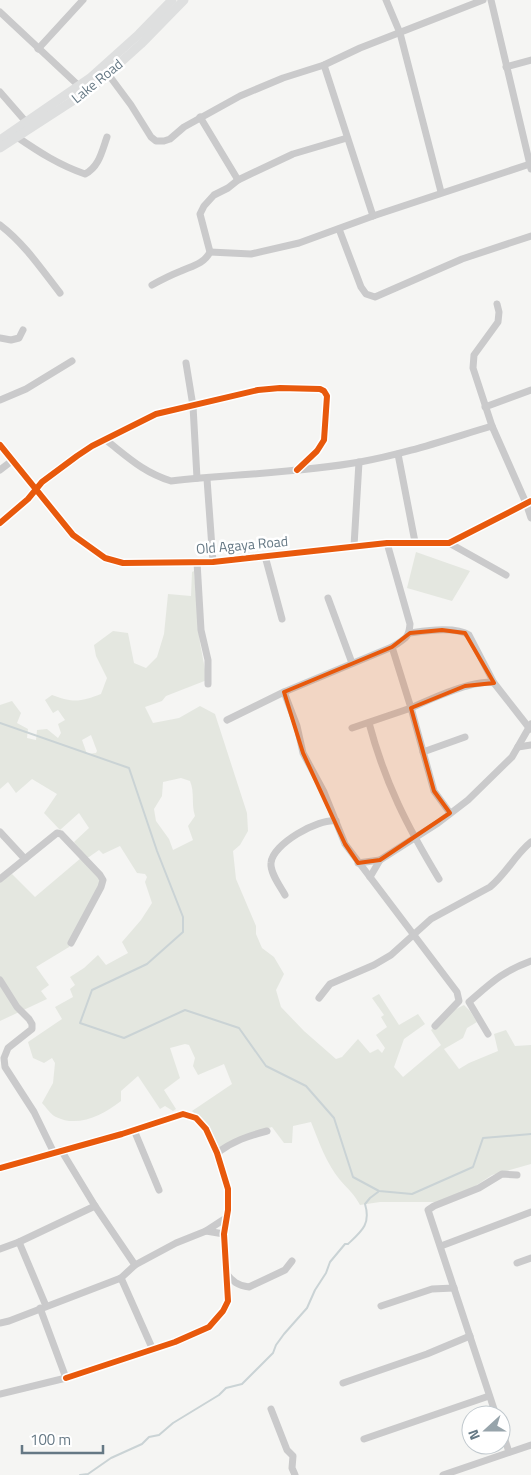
<svg xmlns="http://www.w3.org/2000/svg" width="531" height="1475" font-family="'Titillium Web',sans-serif">
  <style>
    .green { fill: #e4e7e0; fill-rule: evenodd }
    .lines { fill: none; stroke-linecap: round; stroke-linejoin: round }
    .stream { stroke: #cad3d5; stroke-width: 2 }
    .minor { stroke: #cacacb; stroke-width: 7 }
    .major { stroke: #dedfdf; stroke-width: 9 }
    .cycleway-casing { stroke: #fff; stroke-width: 9 }
    .cycleway { stroke: #e8590c; stroke-width: 6 }
    .marked { fill: #e8590c; fill-opacity: 0.2; stroke: #e8590c; stroke-width: 4; stroke-linejoin: round }
    .labels { text-anchor: middle; stroke-width: 5; stroke-linejoin: round; paint-order: stroke }
    .street-label { font-size: 14px; fill: #657884; stroke: #fff }
  </style>
  <rect width="100%" height="100%" fill="#f5f5f3"/>
  <!-- green -->
  <g class="green">
    <polygon points="416,552 470,571 452,601 407,588"/>
    <path d="M 194,571 L 200,643 L 207,680 L 166,696 L 162,701 L 145,707 L 153,723 L 179,718 L 200,706 L 215,714 L 247,813 L 248,831 L 240,845 L 233,851 L 236,879 L 256,926 L 256,934 L 262,948 L 274,957 L 284,974 L 276,990 L 281,1007 L 304,1031 L 336,1059 L 342,1057 L 358,1039 L 370,1053 L 378,1049 L 382,1053 L 385,1048 L 376,1035 L 387,1027 L 381,1017 L 384,1015 L 372,998 L 379,994 L 399,1025 L 418,1014 L 425,1024 L 404,1039 L 394,1067 L 403,1077 L 441,1045 L 431,1030 L 456,1009 L 464,1005 L 470,1011 L 477,1022 L 467,1028 L 463,1038 L 444,1049 L 459,1069 L 469,1063 L 498,1051 L 494,1034 L 506,1030 L 515,1046 L 531,1045 L 531,1164 L 492,1175 L 468,1191 L 438,1202 L 380,1202 L 360,1205 C 355,1195 347,1188 340,1180 C 326,1163 319,1142 311,1122 L 293,1126 L 292,1143 L 284,1143 L 272,1127 L 255,1132 L 217,1150 L 207,1127 L 192,1111 L 232,1084 L 224,1064 L 198,1075 L 193,1066 L 195,1058 L 189,1045 L 185,1044 L 170,1048 L 180,1078 L 164,1090 L 176,1109 L 173,1111 L 165,1106 L 160,1109 L 138,1076 L 121,1091 L 121,1101 C 103,1115 78,1128 56,1117 C 51,1115 46,1107 42,1103 L 53,1083 L 55,1063 L 52,1058 L 44,1063 L 33,1058 L 28,1042 L 62,1019 L 55,1007 L 73,997 L 70,989 L 75,985 L 70,977 L 84,968 L 98,955 L 106,965 L 128,953 L 122,942 L 141,920 L 152,903 L 145,882 L 147,877 L 145,874 L 137,873 L 120,846 L 103,854 L 99,850 L 89,857 L 86,857 L 74,842 L 89,828 L 79,813 L 60,830 L 44,813 L 57,794 L 32,779 L 16,793 L 8,782 L 0,789 L 0,705 L 12,701 L 21,713 L 17,723 L 28,729 L 27,738 L 36,740 L 37,730 L 47,729 L 58,738 L 61,733 L 58,724 L 65,720 L 58,710 L 53,713 L 45,700 L 52,695 C 74,703 80,702 101,694 L 107,678 L 96,656 L 94,645 L 113,631 L 128,633 L 134,663 L 146,668 L 157,657 L 164,634 L 168,594 L 191,596 L 192,572 ZM 91,735 L 97,751 L 96,753 L 87,754 L 82,740 ZM 181,778 L 190,781 C 195,793 191,804 195,816 L 188,826 L 193,840 L 173,850 L 169,839 L 156,821 L 154,809 L 162,796 L 163,782 Z"/>
    <polygon points="81,858 100,878 100,886 69,947 36,967 49,985 41,991 47,999 0,1021 0,882 12,874 35,897"/>
  </g>
  <g class="lines">
    <!-- stream -->
    <g class="stream">
      <polyline points="0,723 129,768 157,851 183,917 183,932 147,964 92,990 80,1023 124,1038 185,1010 239,1028 266,1066 306,1086 334,1118 353,1177 379,1191 412,1194 473,1167 483,1138 531,1134"/>
      <path d="M 80,1475 L 88,1474 L 111,1458 L 142,1444 L 149,1437 L 159,1435 L 173,1423 L 219,1395 L 226,1388 L 242,1384 L 273,1353 L 276,1345 L 284,1334 L 307,1308 L 315,1290 L 326,1273 L 330,1262 L 345,1244 L 348,1244 C 362,1231 371,1224 365,1204 L 370,1198 L 378,1192"/>
    </g>
    <!-- minor -->
    <g class="minor">
      <polyline points="386,0 400,33 441,192"/>
      <polyline points="491,0 531,169"/>
      <polyline points="0,12 79,86"/>
      <polyline points="38,49 83,0"/>
      <polyline points="324,65 373,216"/>
      <polyline points="506,67 531,60"/>
      <polyline points="108,74 131,105 151,137 156,141 164,141 170,139 184,127 240,96 283,78 324,65 360,48 483,0"/>
      <polyline points="0,92 27,123"/>
      <polyline points="200,117 238,180"/>
      <path d="M 17,137 C 39,152 59,165 85,174 C 99,167 102,151 107,137"/>
      <path d="M 0,225 C 24,243 42,270 60,293"/>
      <polyline points="339,229 361,287 366,294 375,297 462,259 531,236"/>
      <polyline points="210,252 251,254 299,243 373,216 530,164"/>
      <path d="M 152,285 C 161,280 171,275 181,271 C 192,266 204,264 210,252 L 200,214 L 204,206 L 214,195 L 228,188 L 238,180 L 293,154 L 347,138"/>
      <polyline points="497,304 499,312 498,322 474,355 473,368 492,426 526,503 531,518"/>
      <polyline points="0,338 11,340 19,338 23,330"/>
      <polyline points="186,363 193,406 197,478"/>
      <polyline points="0,400 26,389 72,361"/>
      <polyline points="485,407 531,390"/>
      <path d="M 106,440 C 129,458 143,472 171,481 C 234,474 298,473 360,462 C 405,454 448,439 492,426"/>
      <polyline points="0,445 73,535 105,558 123,563 213,562 387,543 449,543 531,501"/>
      <polyline points="398,454 415,542"/>
      <polyline points="0,470 13,460"/>
      <polyline points="207,479 213,562"/>
      <polyline points="0,523 28,499 42,482 77,456 92,446 156,414 258,390 280,388 320,389 324,391 327,396 324,440 317,451 297,470"/>
      <polyline points="449,543 506,575"/>
      <polyline points="354,546 359,462"/>
      <polyline points="265,556 282,619"/>
      <polyline points="197,562 201,630 208,660 208,684"/>
      <polyline points="328,598 352,663"/>
      <path d="M 410,633 C 425,631 455,626 469,635 L 494,683"/>
      <path d="M 392,647 L 411,708 C 428,700 477,678 494,683 L 530,729"/>
      <polyline points="284,692 297,726 303,753 324,792 345,844 457,992 459,1001 435,1026"/>
      <path d="M 227,720 L 284,692 L 392,647 C 404,639 409,639 410,624 L 387,543"/>
      <path d="M 369,723 C 385,783 407,826 439,879"/>
      <polyline points="352,728 411,708 434,791 450,813"/>
      <polyline points="518,747 531,745"/>
      <polyline points="423,752 465,737"/>
      <polyline points="0,832 25,859"/>
      <polyline points="358,863 380,860 438,823 468,800 512,757 531,724"/>
      <polyline points="370,877 380,860"/>
      <polyline points="0,879 57,833 61,834 100,875 103,880 101,887 71,943"/>
      <path d="M 285,895 C 280,886 270,873 271,863 C 272,844 319,818 336,821"/>
      <polyline points="0,980 17,1007 29,1019 32,1024 32,1029 8,1048 4,1058 5,1067 34,1112 54,1153"/>
      <path d="M 319,998 L 330,984 L 374,965 L 391,955 L 431,919 L 490,887 C 506,874 515,855 531,842"/>
      <path d="M 488,1034 L 469,1002 C 491,983 503,971 531,961"/>
      <polyline points="134,1130 159,1190"/>
      <polyline points="61,1150 95,1206 135,1265"/>
      <path d="M 217,1153 C 233,1141 248,1136 267,1131"/>
      <polyline points="0,1168 122,1134 183,1114 196,1118 206,1129 217,1153 228,1189 228,1210 224,1234 228,1301 223,1311 209,1327 175,1342 66,1378"/>
      <polyline points="206,1231 224,1234"/>
      <polyline points="19,1242 46,1306"/>
      <polyline points="441,1246 531,1212"/>
      <polyline points="0,1249 19,1242 95,1206"/>
      <polyline points="517,1263 531,1258"/>
      <path d="M 226,1273 C 232,1281 238,1286 249,1287 L 285,1270 L 292,1261"/>
      <polyline points="121,1278 153,1350"/>
      <polyline points="381,1306 432,1289 454,1288"/>
      <polyline points="0,1323 9,1321 121,1278 135,1265 176,1243 206,1231 226,1218"/>
      <polyline points="343,1383 427,1354 470,1336"/>
      <polyline points="0,1394 66,1378 40,1308"/>
      <polyline points="271,1409 287,1450 293,1456 292,1468 295,1475"/>
      <polyline points="496,1415 428,1210 434,1206 479,1188 502,1174 517,1175"/>
      <polyline points="501,1428 509,1452"/>
      <polyline points="364,1439 489,1396"/>
      <polyline points="443,1475 531,1445"/>
    </g>
    <!-- major -->
    <g class="major">
      <polyline points="0,140 90,78 139,34 172,0"/>
      <polyline points="0,148 91,89 141,44 184,0"/>
    </g>
    <!-- cycleway casing -->
    <g class="cycleway-casing">
      <g id="cycleway">
        <polyline points="0,445 73,535 105,558 123,563 213,562 387,543 449,543 531,501"/>
        <polyline points="0,523 28,499 42,482 77,456 92,446 156,414 258,390 280,388 320,389 324,391 327,396 324,440 317,451 297,470"/>
        <polyline points="0,1168 122,1134 183,1114 196,1118 206,1129 217,1153 228,1189 228,1210 224,1234 228,1301 223,1311 209,1327 175,1342 66,1378"/>
      </g>
    </g>
    <!-- cycleway -->
    <use href="#cycleway" class="cycleway"/>
  </g>
  <!-- marked area -->
  <path class="marked" d="M 442,630 L 465,633 L 494,683 L 465,686 L 411,708 L 434,791 L 450,813 L 380,860 L 358,863 L 345,844 L 303,753 L 284,692 L 392,647 L 410,633 Z"/>
  <g class="labels">
    <!-- street labels -->
    <g class="street-label">
      <text transform="translate(97 81) rotate(-39)" y="5">Lake Road</text>
      <text transform="translate(242 545) rotate(-5)" y="5">Old Agaya Road</text>
    </g>
  </g>
  <!-- north arrow -->
  <g transform="translate(486 1430) rotate(249)"><circle r="24" fill="#ffffff" stroke="#c1c9ce"/>
  <path d="M0-4L9 19L0 12L-9 19Z" fill="#97a4ab"/>
  <text y="-8" font-size="14" font-weight="bold" text-anchor="middle" fill="#657884">N</text>
  </g>
  <!-- scale -->
  <path d="M22 1445v8h81v-8" fill="none" stroke="#657884" stroke-width="2.5"/>
  <text x="30" y="1445" font-size="15" fill="#657884" stroke="#ffffff" stroke-width="4" paint-order="stroke">100 m</text>
</svg>
